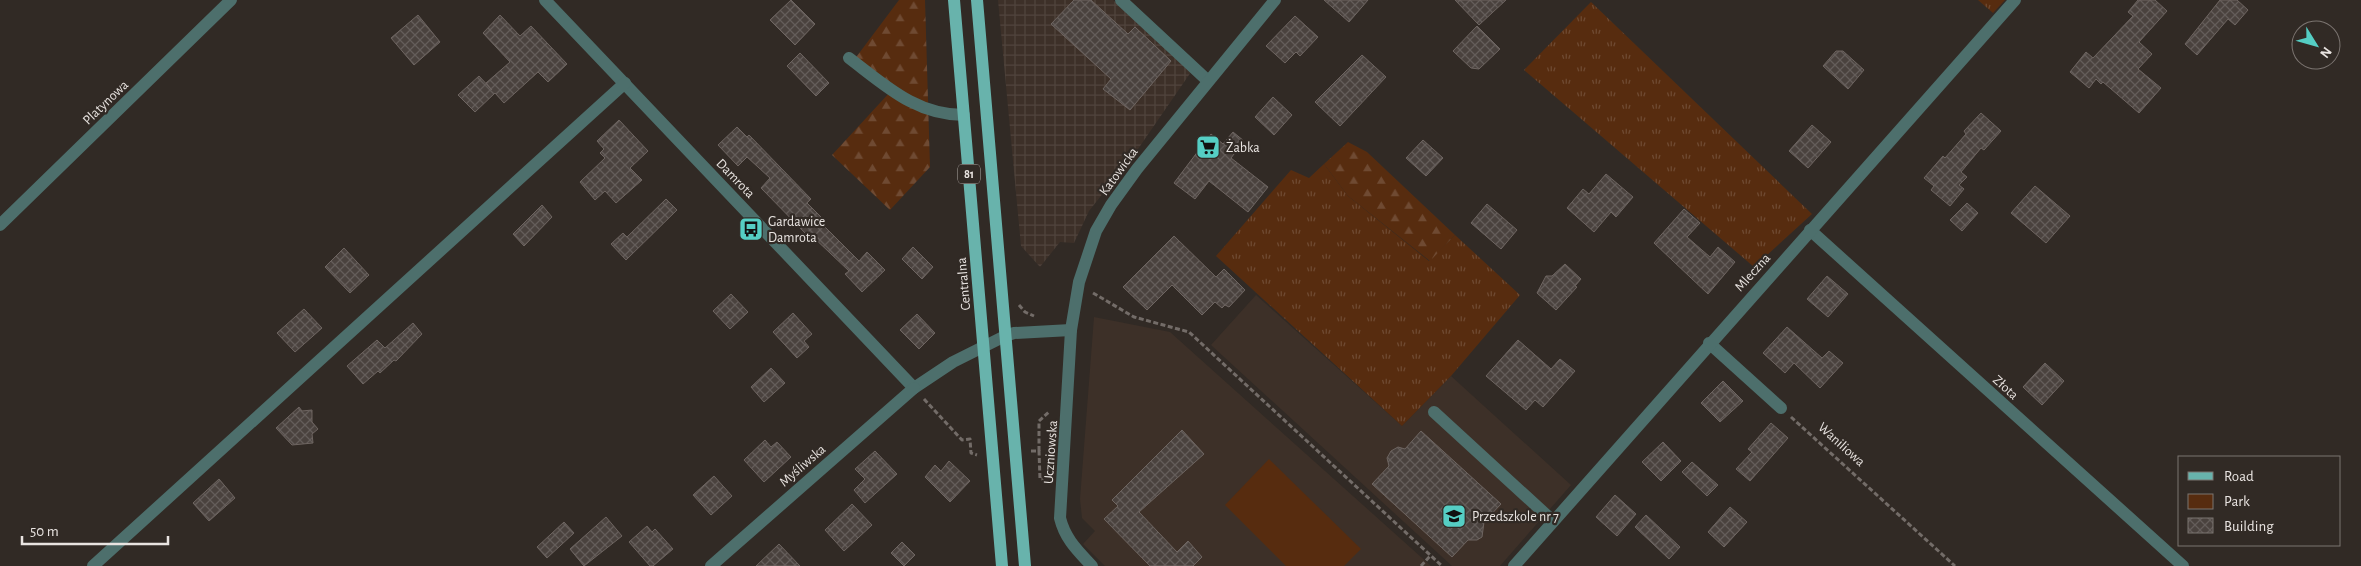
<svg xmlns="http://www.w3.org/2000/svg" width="2361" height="566" font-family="'Alegreya Sans',sans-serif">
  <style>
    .built { fill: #3d3028 }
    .industrial { fill: url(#industrial-grid) }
    .grass { fill: url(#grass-tufts) }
    .forest { fill: url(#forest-firs) }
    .green { fill: #572c0f }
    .building { fill: url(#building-cross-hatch); stroke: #6e6561 }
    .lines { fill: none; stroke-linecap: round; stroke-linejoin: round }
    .path { stroke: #736c68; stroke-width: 3; stroke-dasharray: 5 2.5; stroke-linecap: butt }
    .minor { stroke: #4d6f6c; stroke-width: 12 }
    .major { stroke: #68b3ac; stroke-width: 12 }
    .labels { text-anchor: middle; stroke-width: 4.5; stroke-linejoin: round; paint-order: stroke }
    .shield { fill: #312a25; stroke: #b2aca9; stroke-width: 1 }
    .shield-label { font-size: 12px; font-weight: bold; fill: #e9e4e1 }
    .street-label { font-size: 14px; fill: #e9e4e1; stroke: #312a25 }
    .poi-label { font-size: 14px; fill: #e9e4e1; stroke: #312a25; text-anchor: start }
  </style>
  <defs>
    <pattern id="industrial-grid" width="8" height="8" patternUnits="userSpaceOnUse" patternTransform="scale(1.25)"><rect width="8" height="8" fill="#3d3028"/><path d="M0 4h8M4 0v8" fill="none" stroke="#50443d"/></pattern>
    <pattern id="grass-tufts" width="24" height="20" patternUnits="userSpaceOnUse" patternTransform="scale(1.25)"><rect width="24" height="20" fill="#572c0f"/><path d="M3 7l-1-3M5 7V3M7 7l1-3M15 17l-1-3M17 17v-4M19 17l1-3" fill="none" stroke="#6f4a32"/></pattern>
    <pattern id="forest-firs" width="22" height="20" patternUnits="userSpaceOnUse" patternTransform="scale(1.25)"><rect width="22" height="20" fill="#572c0f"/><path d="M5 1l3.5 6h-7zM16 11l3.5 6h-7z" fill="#6f4a32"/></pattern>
    <pattern id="building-cross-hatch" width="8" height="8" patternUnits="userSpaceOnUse" patternTransform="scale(1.25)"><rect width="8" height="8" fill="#4a423e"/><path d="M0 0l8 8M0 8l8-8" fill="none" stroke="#645d5a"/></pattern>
  </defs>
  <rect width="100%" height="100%" fill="#312a25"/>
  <!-- built -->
  <g class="built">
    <polygon points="1256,295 1402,426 1451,376 1571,485 1500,566 1452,566 1211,345"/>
    <polygon points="1094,317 1170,332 1431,566 1105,566 1083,544 1095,531 1082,518 1080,499"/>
  </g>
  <!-- industrial -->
  <polygon class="industrial" points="998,0 1113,0 1191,72 1138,149 1089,211 1074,243 1060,242 1040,267 1021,246"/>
  <!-- grass -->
  <g class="grass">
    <polygon points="1978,0 2005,0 1993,13"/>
    <polygon points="1591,2 1812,214 1754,267 1524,70"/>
    <polygon points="1324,164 1348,196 1429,261 1455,235 1520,295 1451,376 1402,426 1216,256 1291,170 1309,178"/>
  </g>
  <!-- forest -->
  <g class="forest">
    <polygon points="899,0 925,0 930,167 890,210 832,155 891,91 854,60"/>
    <polygon points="1348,142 1367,152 1455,235 1430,261 1348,196 1324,164"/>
  </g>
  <!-- green -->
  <polygon class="green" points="1269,459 1361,549 1344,566 1286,566 1225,505"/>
  <!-- building -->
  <g class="building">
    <polygon points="791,0 815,24 795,45 770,20"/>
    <polygon points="1074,0 1091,0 1128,34 1135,27 1171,61 1130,110 1103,89 1111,79 1051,24"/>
    <polygon points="1324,0 1368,0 1349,22"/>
    <polygon points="1455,0 1506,0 1479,25"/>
    <polygon points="2138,0 2155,0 2167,11 2139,42 2152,54 2138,69 2161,88 2139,113 2103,82 2101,84 2096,79 2089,88 2070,72 2086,52 2093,58 2133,16 2128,12"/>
    <polygon points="2220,0 2237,0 2248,10 2235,25 2228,19 2197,55 2185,44"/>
    <polygon points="418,15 440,42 414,65 391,38"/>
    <polygon points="500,15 520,36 531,26 567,64 548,82 538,72 504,103 495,93 475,112 458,95 479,76 492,90 486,83 510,62 483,33"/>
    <polygon points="1295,16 1318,37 1300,56 1296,52 1285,63 1266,46"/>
    <polygon points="1477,26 1500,49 1479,69 1471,68 1453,51"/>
    <polygon points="1836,51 1843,51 1864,70 1848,89 1823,66"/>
    <polygon points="800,53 829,83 816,96 787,66"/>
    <polygon points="1362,55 1386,77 1340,126 1315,102"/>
    <polygon points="1273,97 1292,115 1274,135 1255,117"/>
    <polygon points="1981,113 2001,131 1984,150 1981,148 1961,172 1967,177 1959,185 1964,189 1950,206 1931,190 1934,186 1924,178 1943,156 1945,158 1966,134 1964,131"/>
    <polygon points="619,120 648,151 630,168 642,180 616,203 605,191 595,200 580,182 605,158 600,153 604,149 597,141"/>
    <polygon points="1812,125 1831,142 1808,168 1789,151"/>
    <polygon points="737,127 747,137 749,135 811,199 807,203 825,221 822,224 859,261 867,252 885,270 862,292 845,274 849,271 811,235 809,237 761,188 770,178 747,157 738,166 718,145"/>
    <polygon points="1233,132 1244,141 1231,158 1268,187 1248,212 1209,181 1195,199 1174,183 1211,134 1223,144"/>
    <polygon points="1423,140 1443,158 1426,176 1406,158"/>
    <polygon points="1606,174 1633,197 1616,217 1611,212 1594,232 1567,208 1583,189 1589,194"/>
    <polygon points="2035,186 2070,216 2046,243 2011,213"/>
    <polygon points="666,199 677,210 626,260 611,244 623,233 627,237"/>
    <polygon points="1967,203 1978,213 1962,231 1950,220"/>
    <polygon points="1487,204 1517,230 1501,249 1471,223"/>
    <polygon points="542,205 552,217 524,246 513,234"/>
    <polygon points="1684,209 1700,223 1687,237 1710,257 1718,247 1735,262 1708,294 1654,243"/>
    <polygon points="1174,236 1216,277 1224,269 1245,290 1229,307 1225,305 1222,308 1215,302 1202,315 1172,285 1147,310 1123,287"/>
    <polygon points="913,247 933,267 922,279 902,259"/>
    <polygon points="344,248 369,275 350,293 325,267"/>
    <polygon points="1565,264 1581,279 1575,286 1577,287 1556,310 1537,293 1546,276 1552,276"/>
    <polygon points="1827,276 1848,294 1828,317 1807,299"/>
    <polygon points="731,294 748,312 730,329 713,311"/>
    <polygon points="304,309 322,328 295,352 277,333"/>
    <polygon points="793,313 812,334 804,341 809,347 797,358 773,332"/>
    <polygon points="917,314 935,333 919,349 900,330"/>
    <polygon points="413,323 422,334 396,361 394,360 380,373 378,371 363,384 347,366 377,340 385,348"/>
    <polygon points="1787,327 1822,358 1829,351 1843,363 1820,388 1794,363 1785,373 1763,353"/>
    <polygon points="1518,340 1551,369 1560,359 1575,371 1543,407 1535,400 1526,410 1486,376"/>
    <polygon points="2045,363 2064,381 2042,405 2023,387"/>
    <polygon points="771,368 785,383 764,402 751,387"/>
    <polygon points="1723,381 1743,401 1720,422 1701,403"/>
    <polygon points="299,407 302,411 312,410 312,422 318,429 312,434 313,443 292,445 276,428"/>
    <polygon points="1771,423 1788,438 1750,481 1736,469 1752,452 1748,449"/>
    <polygon points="1182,430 1204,454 1139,512 1177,552 1188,541 1202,557 1193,566 1150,566 1104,519 1118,506 1112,500"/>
    <polygon points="1421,431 1501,504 1484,522 1482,537 1477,540 1468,540 1452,557 1372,484 1389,466 1387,458 1391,451 1398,447 1405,449"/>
    <polygon points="765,440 771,447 777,442 791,457 764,482 744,460"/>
    <polygon points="1663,442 1681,461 1661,481 1642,462"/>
    <polygon points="875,451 897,474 865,503 854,490 865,479 855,469"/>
    <polygon points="949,461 970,481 950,502 925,477 935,465 941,471"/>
    <polygon points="1692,462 1718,485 1707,496 1682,472"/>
    <polygon points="714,476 732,496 711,515 693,495"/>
    <polygon points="219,479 235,498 209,521 193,503"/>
    <polygon points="1615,495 1636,514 1617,536 1596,517"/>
    <polygon points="852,504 872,525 844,551 825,530"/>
    <polygon points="1730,507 1747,522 1724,547 1708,532"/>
    <polygon points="1646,515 1680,547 1669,559 1635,527"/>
    <polygon points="606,517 622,536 584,566 570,549"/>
    <polygon points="564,522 574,533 547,558 537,547"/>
    <polygon points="647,526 652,532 655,529 673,549 653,566 650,566 629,542"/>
    <polygon points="902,542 915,555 904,566 891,553"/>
    <polygon points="779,544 800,566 756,566"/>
  </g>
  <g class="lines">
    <!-- path -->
    <g class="path">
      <polyline points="1093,293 1134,317 1189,332 1442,566"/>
      <polyline points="1019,305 1025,312 1034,316"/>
      <polyline points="924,399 962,440 970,439 971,453 977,455"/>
      <polyline points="1791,417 1955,566"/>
      <polyline points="1031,451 1039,451 1040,479 1048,479"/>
      <polyline points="1039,451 1039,421 1050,411"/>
      <polyline points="1421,566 1431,555"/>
    </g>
    <!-- minor -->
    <g class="minor">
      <polyline points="545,0 914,388 953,362 1005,336 1014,333 1071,330"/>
      <polyline points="1121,0 1207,80"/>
      <path d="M 849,58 C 886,86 916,115 964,115"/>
      <polyline points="0,225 231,0"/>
      <polyline points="1810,230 2183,566"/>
      <polyline points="1709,343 1781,408"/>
      <polyline points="1434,412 1553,521"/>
      <polyline points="93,566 625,83"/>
      <polyline points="711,566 914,388"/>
      <path d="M 1092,566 C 1078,551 1065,539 1060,518 L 1071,330 L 1079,282 L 1096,231 L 1111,205 L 1137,169 L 1275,0"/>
      <polyline points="1514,566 2015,0"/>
    </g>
    <!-- major -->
    <g class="major">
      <polyline points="954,0 1002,566"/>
      <polyline points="977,0 1025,566"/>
    </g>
  </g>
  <!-- icons -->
  <defs>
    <g id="supermarket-square" transform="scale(1.25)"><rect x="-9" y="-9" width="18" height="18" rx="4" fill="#55cec4" stroke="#312a25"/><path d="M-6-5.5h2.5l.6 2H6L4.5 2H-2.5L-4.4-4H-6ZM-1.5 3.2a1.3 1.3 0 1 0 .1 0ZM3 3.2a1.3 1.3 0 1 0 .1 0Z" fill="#111"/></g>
    <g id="bus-square" transform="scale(1.25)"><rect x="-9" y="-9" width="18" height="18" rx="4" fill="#55cec4" stroke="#312a25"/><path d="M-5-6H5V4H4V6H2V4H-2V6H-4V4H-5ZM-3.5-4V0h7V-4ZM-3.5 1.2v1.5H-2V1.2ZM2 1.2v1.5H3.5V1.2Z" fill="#111"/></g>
    <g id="school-square" transform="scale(1.25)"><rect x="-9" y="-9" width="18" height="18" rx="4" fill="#55cec4" stroke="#312a25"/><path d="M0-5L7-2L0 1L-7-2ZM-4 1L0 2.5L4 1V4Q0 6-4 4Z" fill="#111"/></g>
  </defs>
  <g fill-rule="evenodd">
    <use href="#supermarket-square" x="1208" y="147"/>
    <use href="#bus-square" x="751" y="229"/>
    <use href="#school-square" x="1454" y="516"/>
  </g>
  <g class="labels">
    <!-- shield labels -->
    <rect class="shield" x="958" y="164.5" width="22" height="19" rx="4"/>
    <g class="shield-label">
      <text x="969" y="178">81</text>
    </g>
    <!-- street labels -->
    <g class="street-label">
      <text transform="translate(105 102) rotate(-44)" y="5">Platynowa</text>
      <text transform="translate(1118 171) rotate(-54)" y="5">Katowicka</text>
      <text transform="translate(736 178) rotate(46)" y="5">Damrota</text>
      <text transform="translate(1752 272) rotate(-48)" y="5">Mleczna</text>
      <text transform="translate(963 284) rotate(-95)" y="5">Centralna</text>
      <text transform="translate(2006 387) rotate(42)" y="5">Złota</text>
      <text transform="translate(1842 444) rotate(42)" y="5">Waniliowa</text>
      <text transform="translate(1050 452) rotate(-86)" y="5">Uczniowska</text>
      <text transform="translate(802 465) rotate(-41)" y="5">Myśliwska</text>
    </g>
    <!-- poi labels -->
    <g class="poi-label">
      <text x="1226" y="152">Żabka</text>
      <text x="768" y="226">Gardawice<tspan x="768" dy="16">Damrota</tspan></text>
      <text x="1472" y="521">Przedszkole nr 7</text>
    </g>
  </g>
  <!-- legend -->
  <rect x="2178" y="456" width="162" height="90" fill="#312a25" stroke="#7b7470"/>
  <rect x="2188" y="472" width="25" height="8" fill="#68b3ac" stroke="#7b7470"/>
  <text x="2224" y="481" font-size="15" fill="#e9e4e1">Road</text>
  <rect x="2188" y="494" width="25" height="15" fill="#572c0f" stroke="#7b7470"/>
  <text x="2224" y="506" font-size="15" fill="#e9e4e1">Park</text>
  <rect x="2188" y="518" width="25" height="15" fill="url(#building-cross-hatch)" stroke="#7b7470"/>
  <text x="2224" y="531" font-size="15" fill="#e9e4e1">Building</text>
  <!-- north arrow -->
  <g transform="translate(2316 45) rotate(127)"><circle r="24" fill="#312a25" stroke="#7b7470"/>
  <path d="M0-4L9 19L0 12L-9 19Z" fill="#55cec4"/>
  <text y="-8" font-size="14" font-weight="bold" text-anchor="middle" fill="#e9e4e1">N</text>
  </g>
  <!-- scale -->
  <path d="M22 536v8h146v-8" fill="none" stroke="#e9e4e1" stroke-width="2.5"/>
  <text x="30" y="536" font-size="15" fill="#e9e4e1" stroke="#312a25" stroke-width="4" paint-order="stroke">50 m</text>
</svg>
